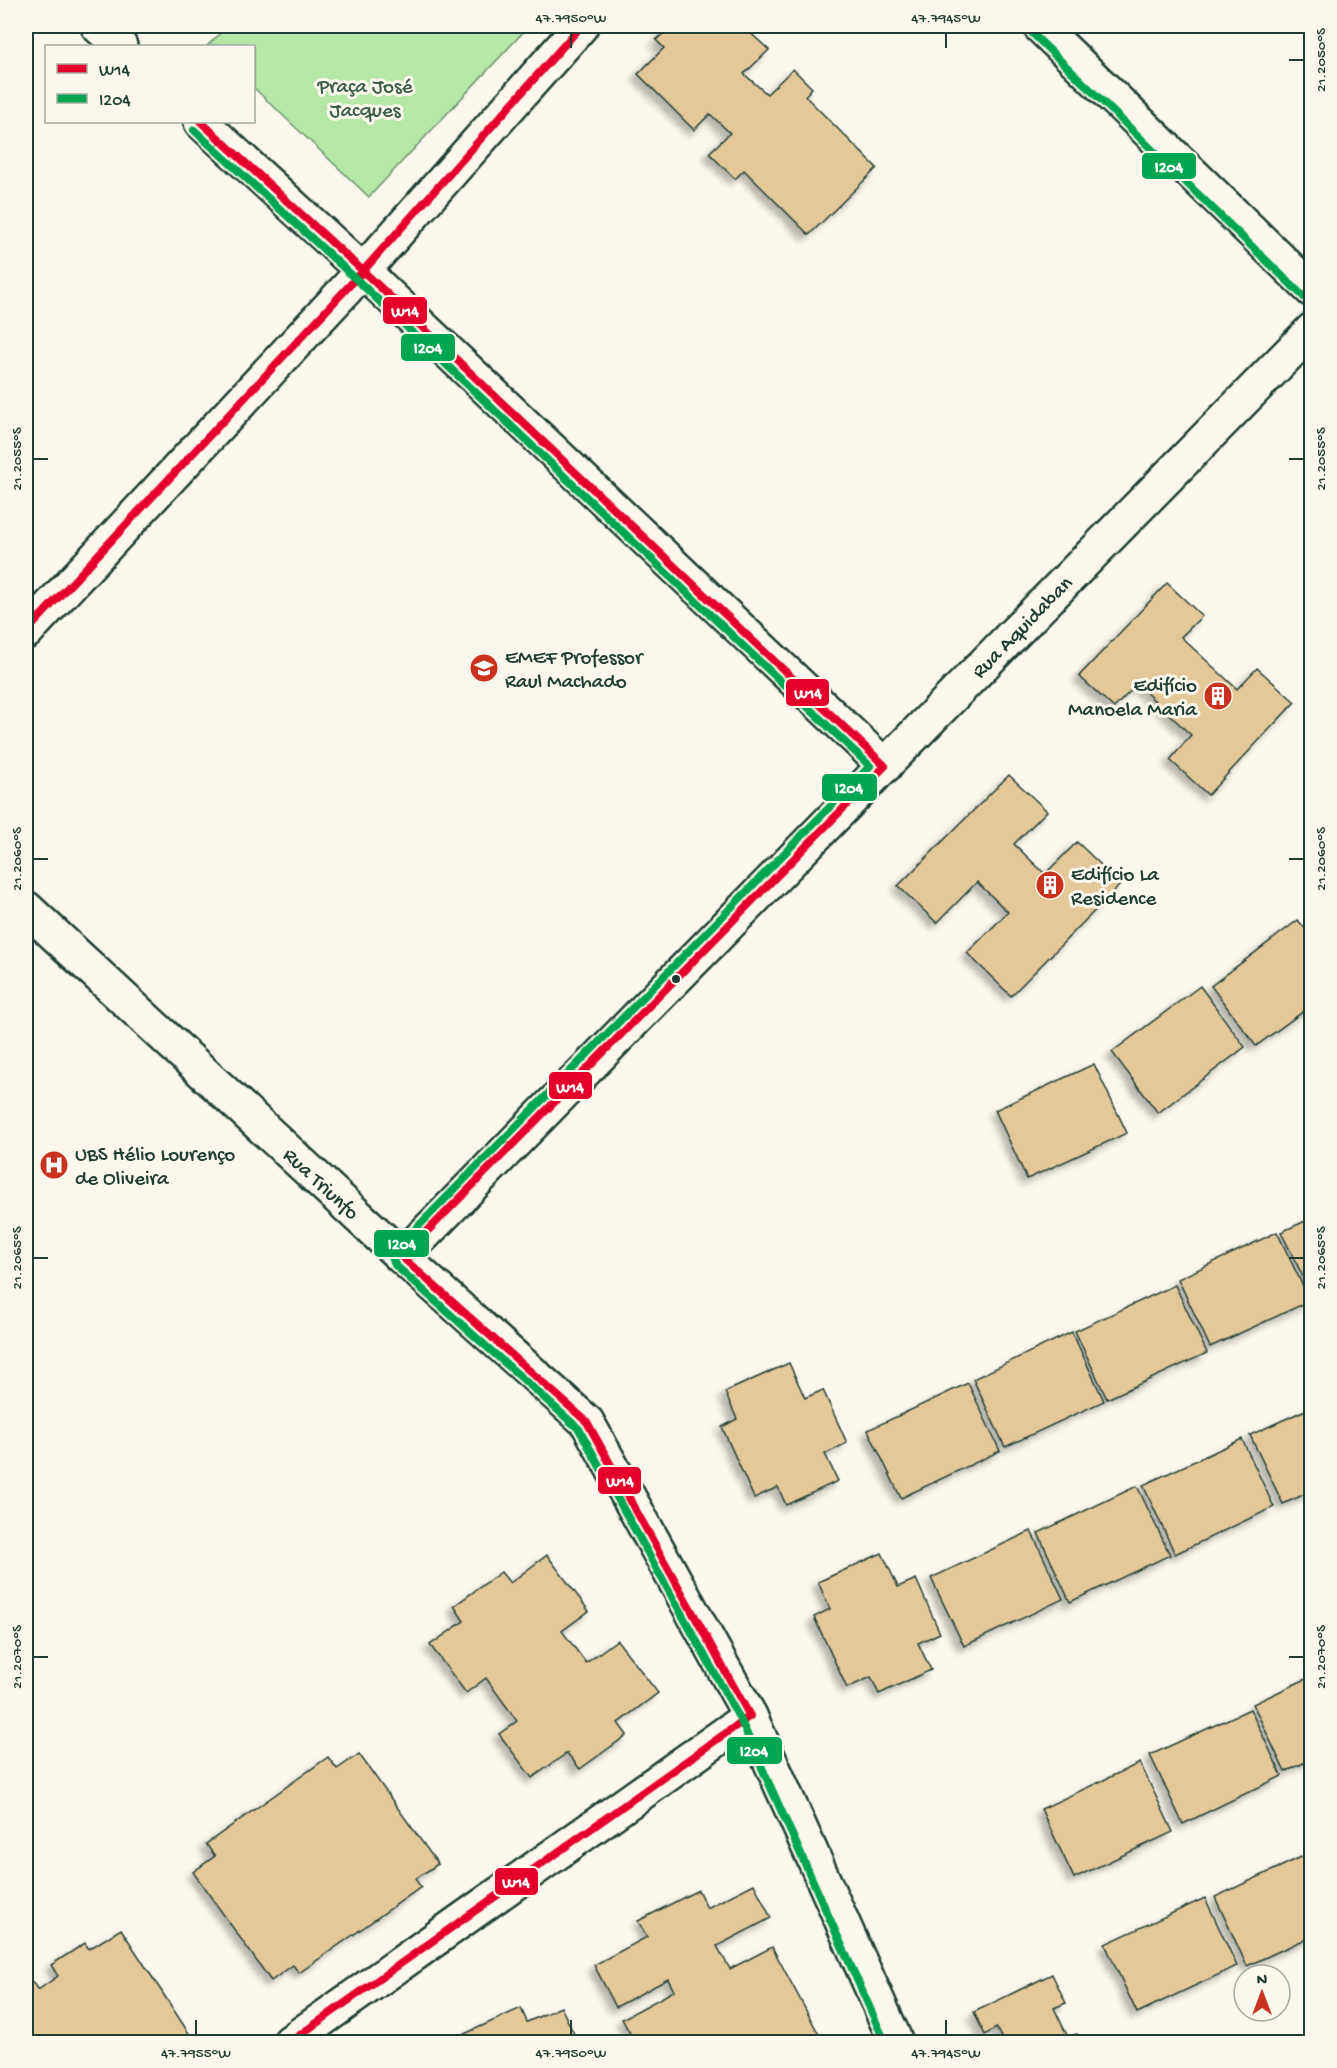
<svg xmlns="http://www.w3.org/2000/svg" width="1337" height="2068" font-family="'Gochi Hand',sans-serif">
  <style>
    .green { fill: #b5e7a7; stroke: #6a926e; stroke-width: 1.5 }
    .building { fill: #e5c899; stroke: #1f3d34; stroke-width: 1.5; filter: url(#shadow) }
    .lines { fill: none; stroke-linecap: round; stroke-linejoin: round }
    .street-casing { stroke: #1f3d34; stroke-width: 38 }
    .secondary-casing { stroke: #1f3d34; stroke-width: 38 }
    .street { stroke: #fbf7ec; stroke-width: 33 }
    .secondary { stroke: #fbf7ec; stroke-width: 33 }
    .bus-1-casing { stroke: #fbf7ec; stroke-width: 12 }
    .bus-2-casing { stroke: #fbf7ec; stroke-width: 12 }
    .bus-1 { stroke: #e4002b; stroke-width: 8 }
    .bus-2 { stroke: #00a651; stroke-width: 8 }
    .ticks { fill: none; stroke: #1f3d34; stroke-width: 2 }
    .bus-dot { fill: #1f3d34; stroke: #fbf7ec; stroke-width: 2 }
    .labels { text-anchor: middle; stroke-width: 6; stroke-linejoin: round; paint-order: stroke }
    .park-label { font-size: 21px; fill: #3d5f4b; stroke: #fbf7ec }
    .street-label { font-size: 21px; fill: #1f3d34; stroke: #fbf7ec }
    .poi-label { font-size: 21px; fill: #1f3d34; stroke: #fbf7ec; text-anchor: start }
    .line-badge { stroke: #fbf7ec; stroke-width: 2 }
    .badge-label { font-size: 16px; text-anchor: middle; font-weight: bold; fill: #fff }
    .neatline { fill: none; stroke: #1f3d34; stroke-width: 2 }
    .ticks-label { font-size: 15px; text-anchor: middle; fill: #1f3d34 }
  </style>
  <defs>
    <filter id="shadow"><feDropShadow dx="-5.5" dy="5.5" stdDeviation="3" flood-color="#0004"/></filter>
  </defs>
  <rect width="100%" height="100%" fill="#fbf7ec"/>
  <filter id="ink" filterUnits="userSpaceOnUse"><feTurbulence type="fractalNoise" baseFrequency=".0167" numOctaves="2"/><feDisplacementMap in="SourceGraphic" scale="12" xChannelSelector="R" yChannelSelector="G"/><feConvolveMatrix kernelMatrix="1 2 1 2 8 2 1 2 1" color-interpolation-filters="sRGB"/></filter>
  <g filter="url(#ink)">
    <!-- green -->
    <polygon class="green" points="228,26 529,26 369,197 254,88 254,46 208,45"/>
    <!-- building -->
    <g class="building">
      <polygon points="672,26 690,26 692,28 694,26 743,26 769,50 744,74 767,94 793,69 812,88 805,96 877,168 809,235 744,170 735,179 709,153 730,133 710,114 694,130 638,74 664,48 656,40"/>
      <polygon points="1167,583 1202,616 1181,637 1237,689 1257,668 1295,702 1208,795 1170,760 1191,735 1137,684 1114,708 1079,676"/>
      <polygon points="1009,775 1047,811 1014,844 1045,874 1077,842 1121,884 1011,996 967,953 1008,912 977,882 937,923 898,886"/>
      <polygon points="1298,920 1312,937 1312,1005 1256,1046 1211,986"/>
      <polygon points="1200,986 1245,1047 1158,1113 1112,1052"/>
      <polygon points="1094,1064 1127,1133 1027,1179 995,1110"/>
      <polygon points="1312,1218 1312,1295 1281,1232"/>
      <polygon points="1277,1232 1310,1301 1210,1347 1178,1279"/>
      <polygon points="1175,1285 1207,1353 1107,1399 1075,1331"/>
      <polygon points="1072,1332 1104,1401 1005,1447 973,1379"/>
      <polygon points="789,1363 805,1398 823,1390 847,1443 825,1454 838,1481 786,1505 778,1487 754,1498 722,1427 737,1419 725,1392"/>
      <polygon points="968,1383 1000,1451 901,1498 868,1430"/>
      <polygon points="1312,1407 1312,1491 1283,1504 1250,1435"/>
      <polygon points="1242,1439 1274,1507 1175,1554 1143,1485"/>
      <polygon points="1137,1486 1170,1555 1070,1602 1038,1533"/>
      <polygon points="1031,1531 1063,1599 964,1646 931,1578"/>
      <polygon points="882,1553 898,1587 916,1579 940,1633 918,1643 931,1670 879,1694 871,1677 847,1688 814,1617 830,1609 818,1582"/>
      <polygon points="547,1555 589,1611 562,1631 586,1663 617,1640 658,1693 618,1723 627,1735 580,1769 567,1753 532,1778 499,1734 517,1721 486,1678 466,1693 430,1645 464,1621 454,1606 501,1572 510,1583"/>
      <polygon points="1312,1676 1312,1759 1285,1772 1253,1704"/>
      <polygon points="1250,1709 1282,1776 1183,1824 1150,1755"/>
      <polygon points="359,1754 438,1864 415,1879 421,1887 299,1973 293,1965 271,1981 193,1872 215,1856 206,1844 328,1757 337,1769"/>
      <polygon points="1140,1763 1173,1832 1074,1878 1041,1809"/>
      <polygon points="1312,1852 1312,1936 1247,1966 1215,1897"/>
      <polygon points="754,1884 771,1918 717,1946 730,1969 772,1947 823,2042 635,2042 622,2019 674,1991 668,1979 616,2007 594,1965 647,1937 638,1921 698,1890 707,1908"/>
      <polygon points="1205,1898 1237,1966 1137,2013 1105,1944"/>
      <polygon points="121,1929 190,2035 177,2042 26,2042 26,1986 32,1982 38,1990 58,1976 51,1965 85,1943 89,1949"/>
      <polygon points="1052,1974 1066,2003 1054,2008 1068,2037 1077,2034 1081,2042 1004,2042 996,2028 985,2035 974,2012"/>
      <polygon points="561,2007 578,2042 447,2042 521,2008 527,2022"/>
    </g>
    <g class="lines">
      <!-- street casing -->
      <g class="street-casing">
        <g id="street">
          <polyline points="98,26 120,46"/>
          <polyline points="201,122 363,271 885,766"/>
          <polyline points="26,632 363,271 581,26"/>
          <path id="s1" d="M 26,908 L 402,1257 L 587,1422 L 750,1716 L 896,2042"/>
          <path id="s2" d="M 402,1257 L 1312,330"/>
          <polyline points="290,2042 750,1716"/>
        </g>
      </g>
      <!-- secondary casing -->
      <g class="secondary-casing">
        <polyline id="secondary" points="1040,26 1312,290"/>
      </g>
      <!-- street -->
      <use href="#street" class="street"/>
      <!-- secondary -->
      <use href="#secondary" class="secondary"/>
      <!-- bus-1 casing -->
      <g class="bus-1-casing">
        <g id="bus-1">
          <polyline points="201,122 363,271 885,766 402,1257 587,1422 750,1716 290,2042"/>
          <polyline points="26,632 363,271 581,26"/>
        </g>
      </g>
      <!-- bus-2 casing -->
      <g class="bus-2-casing">
        <g id="bus-2">
          <polyline points="1033,34 1305,298"/>
          <polyline points="194,130 356,279 870,766 395,1250 392,1257 395,1265 579,1429 741,1721 885,2042"/>
        </g>
      </g>
      <!-- bus-1 -->
      <use href="#bus-1" class="bus-1"/>
      <!-- bus-2 -->
      <use href="#bus-2" class="bus-2"/>
    </g>
  </g>
  <!-- ticks -->
  <path class="ticks" d="M 571,33 L 571,48M 946,33 L 946,48M 1289,60 L 1304,60M 33,459 L 48,459M 1289,459 L 1304,459M 33,859 L 48,859M 1289,859 L 1304,859M 33,1258 L 48,1258M 1289,1258 L 1304,1258M 33,1657 L 48,1657M 1289,1657 L 1304,1657M 196,2020 L 196,2035M 571,2020 L 571,2035M 946,2020 L 946,2035"/>
  <!-- icons -->
  <defs>
    <g id="school-disc" transform="scale(1.5)"><circle r="9.5" fill="#c8321e" stroke="#fbf7ec"/><path d="M0-5L7-2L0 1L-7-2ZM-4 1L0 2.5L4 1V4Q0 6-4 4Z" fill="#fff"/></g>
    <g id="building-disc" transform="scale(1.5)"><circle r="9.5" fill="#c8321e" stroke="#fbf7ec"/><path d="M-4-6H4V6H1V3H-1V6H-4ZM-2.5-4.3h1.7v1.8h-1.7ZM.8-4.3h1.7v1.8H.8ZM-2.5-1h1.7V.8h-1.7ZM.8-1h1.7V.8H.8Z" fill="#fff"/></g>
    <g id="hospital-disc" transform="scale(1.5)"><circle r="9.5" fill="#c8321e" stroke="#fbf7ec"/><path d="M-5-5h3v3.5h4V-5h3V5h-3V1.5h-4V5h-3Z" fill="#fff"/></g>
  </defs>
  <g fill-rule="evenodd">
    <use href="#school-disc" x="484" y="668"/>
    <use href="#building-disc" x="1218" y="696"/>
    <use href="#building-disc" x="1050" y="885"/>
    <use href="#hospital-disc" x="54" y="1165"/>
  </g>
  <!-- markers -->
  <circle class="bus-dot" cx="676" cy="979" r="5"/>
  <g class="labels">
    <!-- park labels -->
    <g class="park-label">
      <text x="365" y="92">Praça José<tspan x="365" dy="24">Jacques</tspan></text>
    </g>
    <!-- street labels -->
    <g class="street-label">
      <text dy="7" stroke="none"><textPath href="#s2" startOffset="884">Rua Aquidaban</textPath></text>
      <text dy="7" stroke="none"><textPath href="#s1" startOffset="404">Rua Triunfo</textPath></text>
    </g>
    <!-- poi labels -->
    <g class="poi-label">
      <text x="505" y="663">EMEF Professor<tspan x="505" dy="24">Raul Machado</tspan></text>
      <text x="1197" y="691" text-anchor="end">Edifício<tspan x="1197" dy="24">Manoela Maria</tspan></text>
      <text x="1071" y="880">Edifício La<tspan x="1071" dy="24">Residence</tspan></text>
      <text x="75" y="1160">UBS Hélio Lourenço<tspan x="75" dy="24">de Oliveira</tspan></text>
    </g>
  </g>
  <g class="line-badge">
    <rect x="1141" y="152" width="56" height="28" rx="6" fill="#00a651"/>
    <rect x="382" y="296" width="46" height="29" rx="6" fill="#e4002b"/>
    <rect x="400" y="333" width="56" height="29" rx="6" fill="#00a651"/>
    <rect x="785" y="678" width="45" height="29" rx="6" fill="#e4002b"/>
    <rect x="821" y="773" width="57" height="29" rx="6" fill="#00a651"/>
    <rect x="548" y="1071" width="45" height="29" rx="6" fill="#e4002b"/>
    <rect x="373" y="1229" width="57" height="29" rx="6" fill="#00a651"/>
    <rect x="597" y="1466" width="45" height="29" rx="6" fill="#e4002b"/>
    <rect x="726" y="1736" width="57" height="29" rx="6" fill="#00a651"/>
    <rect x="494" y="1867" width="45" height="29" rx="6" fill="#e4002b"/>
  </g>
  <g class="badge-label">
    <text x="1169" y="172">I204</text>
    <text x="405" y="316">W14</text>
    <text x="428" y="353">I204</text>
    <text x="808" y="698">W14</text>
    <text x="849" y="793">I204</text>
    <text x="570" y="1092">W14</text>
    <text x="402" y="1249">I204</text>
    <text x="620" y="1486">W14</text>
    <text x="754" y="1756">I204</text>
    <text x="516" y="1887">W14</text>
  </g>
  <!-- margin -->
  <rect width="1337" height="2068" fill="none" stroke="#fbf7ec" stroke-width="66"/>
  <!-- legend -->
  <rect x="45" y="45" width="210" height="78" fill="#fbf7ec" stroke="#a3ada2" stroke-width="1.5"/>
  <rect x="57" y="64" width="30" height="9" fill="#e4002b" stroke="#a3ada2" stroke-width="1.5"/>
  <text x="99" y="75" font-size="18" fill="#1f3d34">W14</text>
  <rect x="57" y="94" width="30" height="9" fill="#00a651" stroke="#a3ada2" stroke-width="1.5"/>
  <text x="99" y="105" font-size="18" fill="#1f3d34">I204</text>
  <!-- north arrow -->
  <g transform="translate(1262 1993)"><circle r="28" fill="#fbf7ec" stroke="#a3ada2" stroke-width="1.5"/>
  <path d="M0-4.5L10 22L0 15L-10 22Z" fill="#c8321e"/>
  <text y="-9" font-size="16" font-weight="bold" text-anchor="middle" fill="#1f3d34">N</text>
  </g>
  <rect x="33" y="33" width="1271" height="2002" class="neatline"/>
  <g class="ticks-label">
    <text x="571" y="22">47.7950°W</text>
    <text x="946" y="22">47.7945°W</text>
    <text transform="translate(1320 60) rotate(-90)" y="5">21.2050°S</text>
    <text transform="translate(16 459) rotate(-90)" y="5">21.2055°S</text>
    <text transform="translate(1320 459) rotate(-90)" y="5">21.2055°S</text>
    <text transform="translate(16 859) rotate(-90)" y="5">21.2060°S</text>
    <text transform="translate(1320 859) rotate(-90)" y="5">21.2060°S</text>
    <text transform="translate(16 1258) rotate(-90)" y="5">21.2065°S</text>
    <text transform="translate(1320 1258) rotate(-90)" y="5">21.2065°S</text>
    <text transform="translate(16 1657) rotate(-90)" y="5">21.2070°S</text>
    <text transform="translate(1320 1657) rotate(-90)" y="5">21.2070°S</text>
    <text x="196" y="2057">47.7955°W</text>
    <text x="571" y="2057">47.7950°W</text>
    <text x="946" y="2057">47.7945°W</text>
  </g>
</svg>
